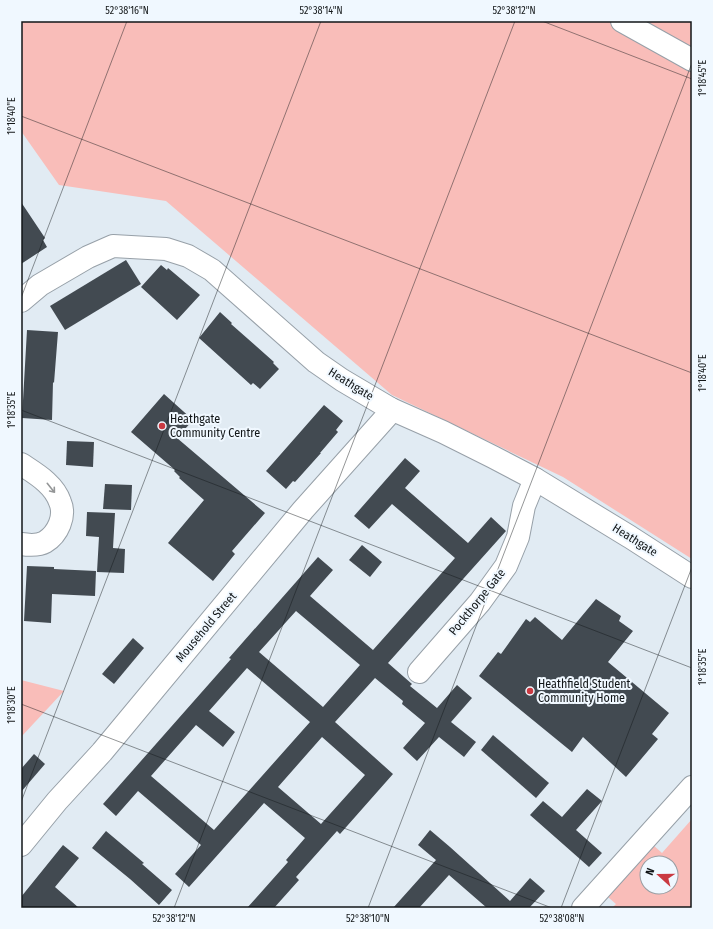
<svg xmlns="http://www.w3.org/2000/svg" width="713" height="929" font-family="'Fira Sans Condensed',sans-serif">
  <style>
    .green { fill: #f9bdb9; fill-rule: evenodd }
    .building { fill: #424a51; fill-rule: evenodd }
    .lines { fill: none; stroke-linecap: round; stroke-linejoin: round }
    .minor-casing { stroke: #97a0a8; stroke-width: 24 }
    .tertiary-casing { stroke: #97a0a8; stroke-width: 24 }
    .minor { stroke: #fff; stroke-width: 22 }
    .tertiary { stroke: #fff; stroke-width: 22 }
    .oneway { stroke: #949697 }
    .ticks { fill: none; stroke: #121618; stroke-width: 1; stroke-opacity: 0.45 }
    .poi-dot { fill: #ca3a42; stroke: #f0f8ff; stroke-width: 1.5 }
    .labels { text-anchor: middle; stroke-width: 4; stroke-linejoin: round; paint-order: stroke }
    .street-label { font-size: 12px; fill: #121618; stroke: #f0f8ff }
    .poi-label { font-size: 12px; fill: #121618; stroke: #f0f8ff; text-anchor: start }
    .neatline { fill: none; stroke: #121618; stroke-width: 1.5 }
    .ticks-label { font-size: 10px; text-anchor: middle; fill: #121618 }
  </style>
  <rect width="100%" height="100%" fill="#e1ebf3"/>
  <!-- green -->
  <g class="green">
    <polygon points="21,21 692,21 692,559 563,477 392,395 166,201 59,185 21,131"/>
    <polygon points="21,680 64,691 21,737"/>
    <path d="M 692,819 L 692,908 L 612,908 L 616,904 L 608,897 L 653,845 L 662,853 ZM 647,863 L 671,863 L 671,887 L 647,887 Z"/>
  </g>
  <!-- building -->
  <g class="building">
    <polygon points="21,202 45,238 43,240 47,247 21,264"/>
    <polygon points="126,260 141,284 65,330 50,306"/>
    <polygon points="161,265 167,270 168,268 200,295 177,320 141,287"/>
    <polygon points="220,312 232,323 231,324 274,362 273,363 279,369 260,389 253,383 251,385 199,338"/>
    <polygon points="27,330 58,332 54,383 53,382 52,420 22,418"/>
    <polygon points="164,394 193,420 177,438 265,513 232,551 235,554 213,581 168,543 204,500 179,478 180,477 174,471 175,470 131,432"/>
    <polygon points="324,405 343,421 336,430 338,432 320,453 321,453 295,482 293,481 286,489 266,471"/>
    <polygon points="67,441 94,442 93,467 66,465"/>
    <path d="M 405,458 L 420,471 L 405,488 L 468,543 L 491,517 L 506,531 L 388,663 L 412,684 L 410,686 L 437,708 L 457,685 L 472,698 L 451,722 L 476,742 L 464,757 L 439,737 L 417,761 L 403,748 L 425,723 L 402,704 L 403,701 L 375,678 L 335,722 L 393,774 L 340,834 L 337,831 L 296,877 L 299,880 L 274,908 L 247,908 L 288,862 L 286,860 L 305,838 L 264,803 L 189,887 L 175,874 L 201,845 L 138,791 L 116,816 L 103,804 L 231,659 L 229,658 L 318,557 L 333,570 L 310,596 L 373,650 L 455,558 L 392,504 L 369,529 L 354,516 ZM 296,611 L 360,665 L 323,707 L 259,652 ZM 247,668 L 310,722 L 214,830 L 151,776 L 196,725 L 223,747 L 235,732 L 209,711 ZM 322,737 L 365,775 L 321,824 L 278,787 Z"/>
    <polygon points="105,484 132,485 131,510 103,509"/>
    <polygon points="87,512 115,513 113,548 125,549 124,573 97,572 99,537 86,536"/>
    <polygon points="362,545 382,562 370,577 349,560"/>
    <polygon points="27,566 54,567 54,569 96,571 95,596 52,594 51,623 24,621"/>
    <polygon points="596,599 621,616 619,621 633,631 608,662 669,713 652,734 658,739 626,777 583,737 572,752 479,676 498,652 501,654 526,619 530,622 535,617 562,640"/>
    <polygon points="133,638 144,648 114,684 102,674"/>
    <polygon points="493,735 549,783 536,798 481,750"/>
    <polygon points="34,754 45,764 21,792 21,769"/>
    <polygon points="587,789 602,801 576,830 602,853 589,867 530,815 543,801 562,817"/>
    <polygon points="430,830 450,847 510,901 530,878 545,891 529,908 487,908 449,875 419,908 393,908 436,860 418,845"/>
    <polygon points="106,831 144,863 142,864 172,890 159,905 130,879 92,848"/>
    <polygon points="63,845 79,858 55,887 79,908 21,908 21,897"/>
  </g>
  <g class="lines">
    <!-- minor casing -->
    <g class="minor-casing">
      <g id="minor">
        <polyline points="21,301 40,285 88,257 113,246 166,249 188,256 212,270 316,362 342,380 391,409 443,432 493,457 535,479 630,537 692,577"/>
        <path d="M 21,464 C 36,474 54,484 60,502 C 66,516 58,534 45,542 C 38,546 28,545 21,544"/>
        <polyline points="419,672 480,602 506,566 518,537 524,506 535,479"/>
        <polyline points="21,845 57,801 102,752 303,510 387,416 391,409"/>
        <polyline points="583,908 692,787"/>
      </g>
    </g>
    <!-- tertiary casing -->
    <g class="tertiary-casing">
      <polyline id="tertiary" points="622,21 692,60"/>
    </g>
    <!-- minor -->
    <use href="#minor" class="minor"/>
    <!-- tertiary -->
    <use href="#tertiary" class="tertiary"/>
  </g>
  <!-- one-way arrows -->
  <defs><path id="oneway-shaft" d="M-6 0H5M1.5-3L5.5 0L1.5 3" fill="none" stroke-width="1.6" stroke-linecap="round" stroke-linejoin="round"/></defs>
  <use class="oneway" href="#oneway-shaft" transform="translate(51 488) rotate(51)"/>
  <!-- ticks -->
  <path class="ticks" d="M 542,21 L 692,79M 21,116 L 692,373M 21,298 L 127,21M 21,410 L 692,668M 21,704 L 552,908M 21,802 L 321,21M 174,908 L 515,21M 368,908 L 692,63M 561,908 L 692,567"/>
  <!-- markers -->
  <g class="poi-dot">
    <circle cx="162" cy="426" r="4"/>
    <circle cx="530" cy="691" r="4"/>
  </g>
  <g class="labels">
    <!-- street labels -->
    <g class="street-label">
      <text transform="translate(351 384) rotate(32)" y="4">Heathgate</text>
      <text transform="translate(635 540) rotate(32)" y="4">Heathgate</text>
      <text transform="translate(477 602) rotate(-51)" y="4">Pockthorpe Gate</text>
      <text transform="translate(206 627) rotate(-50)" y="4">Mousehold Street</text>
    </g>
    <!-- poi labels -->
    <g class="poi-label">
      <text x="170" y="423">Heathgate<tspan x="170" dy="14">Community Centre</tspan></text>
      <text x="538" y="688">Heathfield Student<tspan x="538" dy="14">Community Home</tspan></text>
    </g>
  </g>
  <!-- border -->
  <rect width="713" height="929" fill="none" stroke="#f0f8ff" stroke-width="44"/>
  <!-- north arrow -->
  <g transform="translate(659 875) rotate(291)"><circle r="19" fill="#f0f8ff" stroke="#979ea3"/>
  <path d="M0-3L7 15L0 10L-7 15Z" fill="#ca3a42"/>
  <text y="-6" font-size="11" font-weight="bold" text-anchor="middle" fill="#121618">N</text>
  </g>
  <rect x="22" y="22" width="669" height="885" class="neatline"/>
  <g class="ticks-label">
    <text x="127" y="14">52°38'16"N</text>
    <text x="321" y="14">52°38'14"N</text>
    <text x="514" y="14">52°38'12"N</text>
    <text transform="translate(702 78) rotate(-90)" y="4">1°18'45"E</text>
    <text transform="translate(11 116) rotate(-90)" y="4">1°18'40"E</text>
    <text transform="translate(702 373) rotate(-90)" y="4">1°18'40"E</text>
    <text transform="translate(11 410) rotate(-90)" y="4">1°18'35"E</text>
    <text transform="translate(702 667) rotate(-90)" y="4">1°18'35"E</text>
    <text transform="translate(11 705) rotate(-90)" y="4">1°18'30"E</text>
    <text x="174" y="922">52°38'12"N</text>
    <text x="368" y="922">52°38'10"N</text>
    <text x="562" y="922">52°38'08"N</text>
  </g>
</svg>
